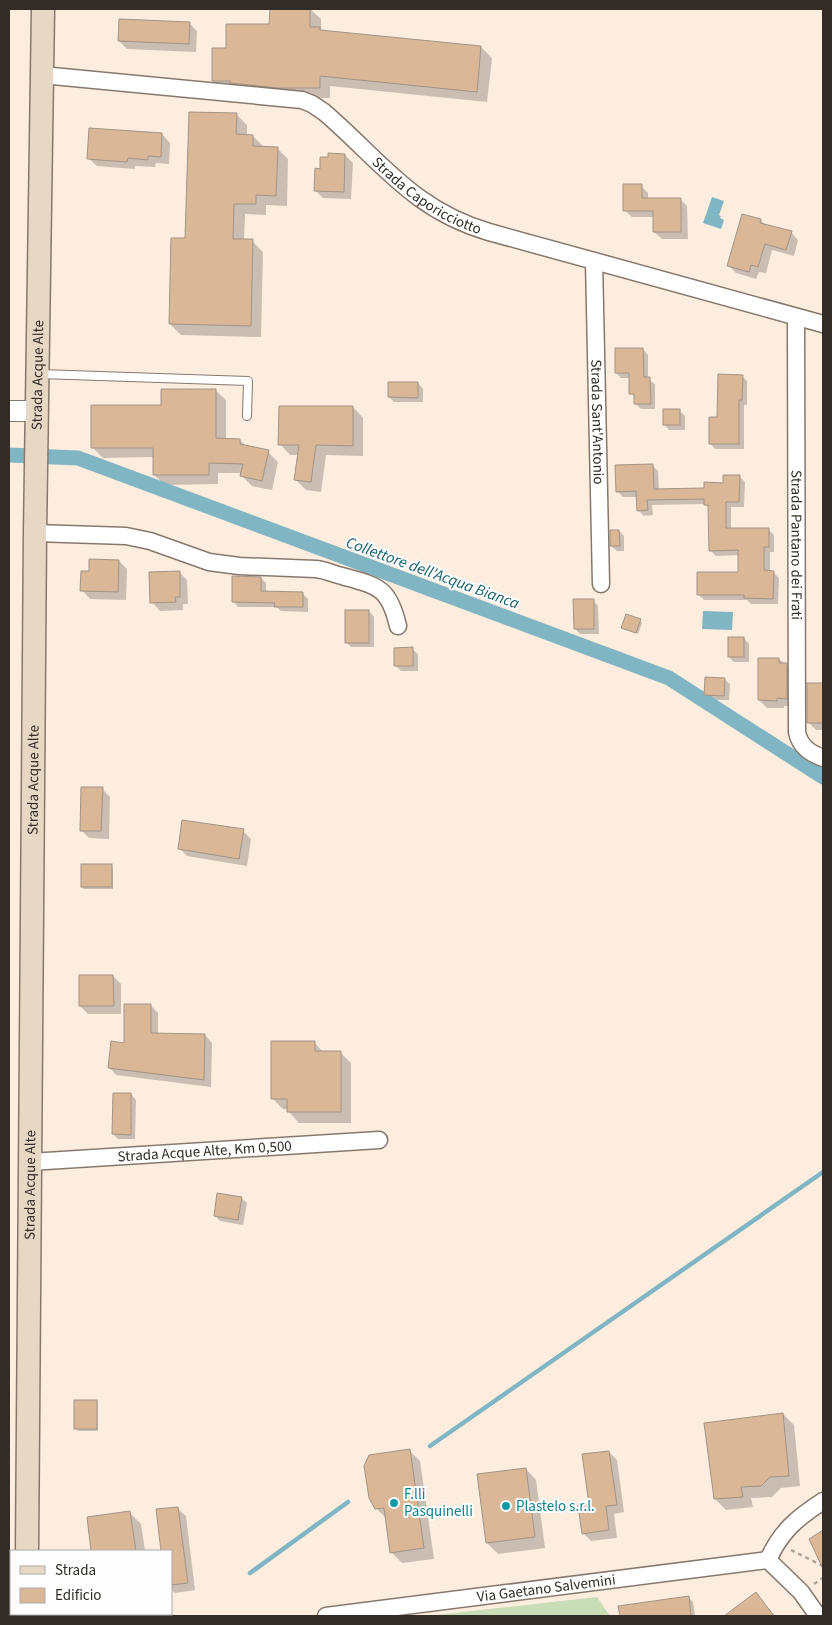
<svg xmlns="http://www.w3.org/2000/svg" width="832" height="1625" font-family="'Source Sans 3',sans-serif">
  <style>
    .green { fill: #c9deb8 }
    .water { fill: #80b6c3 }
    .shadow { fill: #0003 }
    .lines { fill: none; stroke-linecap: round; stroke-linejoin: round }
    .stream { stroke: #80b6c3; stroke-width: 4.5 }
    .canal { stroke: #80b6c3; stroke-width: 15 }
    .building { fill: #dab797; stroke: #a29487 }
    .service-casing { stroke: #86796c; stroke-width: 10 }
    .minor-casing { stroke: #86796c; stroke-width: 19 }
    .tertiary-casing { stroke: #86796c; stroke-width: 22 }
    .secondary-casing { stroke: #86796c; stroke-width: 25 }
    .path { stroke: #aea298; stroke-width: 2.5; stroke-dasharray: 4 4; stroke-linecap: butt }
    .service { stroke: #fff; stroke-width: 8 }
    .minor { stroke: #fff; stroke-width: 16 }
    .tertiary { stroke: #fff; stroke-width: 20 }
    .secondary { stroke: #e7d7c5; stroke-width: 22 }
    .culture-dot { fill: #0f9aa8; stroke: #fefefe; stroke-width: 2 }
    .labels { text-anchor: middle; stroke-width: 4; stroke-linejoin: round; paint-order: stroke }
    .street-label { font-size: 15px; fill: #322c27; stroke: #fefefe }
    .culture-label { font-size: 15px; fill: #0d838f; stroke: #fefefe; text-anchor: start }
    .water-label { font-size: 16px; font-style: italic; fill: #19626f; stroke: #fefefe }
  </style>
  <rect width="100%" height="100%" fill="#fdeddf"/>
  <!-- green -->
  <polygon class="green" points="597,1597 610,1616 426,1616"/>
  <!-- water -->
  <g class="water">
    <polygon points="712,197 724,201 719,215 721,216 720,218 724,220 721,229 703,223"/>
    <polygon points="703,611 733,612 732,630 702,629"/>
  </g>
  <!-- shadow -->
  <g class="shadow">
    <polygon points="271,9 310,9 321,19 321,30 322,31 481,47 492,58 487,102 330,86 330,98 290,98 224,92 213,81 227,50 271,25"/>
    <polygon points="189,23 197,31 196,52 127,49 119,41"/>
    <polygon points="236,114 247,125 247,136 253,136 264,147 277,148 288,159 287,206 266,205 266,215 245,214 244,240 252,241 263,252 261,337 181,335 170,324 186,239"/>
    <polygon points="162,134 170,143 169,164 156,163 155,167 135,166 135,169 97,166 88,158"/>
    <polygon points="345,155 353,163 351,199 323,198 315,190 321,170"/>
    <polygon points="641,186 648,193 648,199 680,199 687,206 688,239 662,239 654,232 654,217 632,217 624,210"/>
    <polygon points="761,220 766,226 791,232 798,240 794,256 772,250 766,273 759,272 756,279 736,273 729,266"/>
    <polygon points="643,349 648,355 648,379 655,384 655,409 641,409 636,404 636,398 631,393 630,378 621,378 616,373"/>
    <polygon points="742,376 747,381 747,405 744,405 744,449 715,449 710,443 718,419"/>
    <polygon points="418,383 423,389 423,402 394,402 389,397"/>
    <polygon points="215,390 226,400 226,440 240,440 247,447 268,452 278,462 272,490 252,486 242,476 242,473 218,473 218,484 165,485 154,475 154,457 103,458 92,447 163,406"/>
    <polygon points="353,407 363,418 363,456 326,455 321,492 306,490 295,479 299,455 290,455 280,444"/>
    <polygon points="679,410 685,416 685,430 669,430 664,424"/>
    <polygon points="652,465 658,471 659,490 705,489 724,484 739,476 745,482 744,507 731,507 731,529 768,529 774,535 774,552 770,552 770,572 773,572 779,578 778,604 751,604 747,600 704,600 699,595 739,573 739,555 716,556 710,550 709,508 705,504 652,505 653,515 644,516 638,510 637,497 623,497 617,491"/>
    <polygon points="619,531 624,536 624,551 617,551 611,546"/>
    <polygon points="119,561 127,569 126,600 90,599 82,590 90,572"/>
    <polygon points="179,572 187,580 188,604 183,604 183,610 160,611 152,602"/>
    <polygon points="261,578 266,583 266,593 303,594 308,599 308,612 281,611 277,607 238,607 233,601"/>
    <polygon points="593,600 598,606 599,634 580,634 575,629"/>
    <polygon points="369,611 374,617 374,647 351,647 346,642"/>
    <polygon points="640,620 642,623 638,634 623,627"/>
    <polygon points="744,638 749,644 749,662 734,662 729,657"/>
    <polygon points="412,649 418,654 418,671 401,671 395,665"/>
    <polygon points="779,659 794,672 795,706 784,706 784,708 767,708 759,700"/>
    <polygon points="724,679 730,684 729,700 710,700 705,694"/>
    <polygon points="808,684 823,684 823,730 816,730 808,722"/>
    <polygon points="102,789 110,797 109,839 89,838 81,830"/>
    <polygon points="243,831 251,839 247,866 187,856 179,848"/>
    <polygon points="111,866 113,868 113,889 84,889 82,887"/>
    <polygon points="113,976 121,984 121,1014 88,1014 80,1006"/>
    <polygon points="150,1005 158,1013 158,1034 205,1035 212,1043 211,1087 116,1075 109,1067"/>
    <polygon points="314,1042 323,1052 340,1052 351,1063 351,1123 299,1123 289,1112 289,1109 283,1109 272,1098"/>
    <polygon points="131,1094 136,1100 135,1139 118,1139 113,1134"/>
    <polygon points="241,1198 247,1203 243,1225 220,1221 215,1216"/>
    <polygon points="96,1401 98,1403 98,1431 78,1431 75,1428"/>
    <polygon points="783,1414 794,1425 800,1486 781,1488 772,1497 751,1498 753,1507 726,1510 715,1499"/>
    <polygon points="409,1450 420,1461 434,1559 402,1563 391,1552 387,1519 376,1508"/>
    <polygon points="609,1452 617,1460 624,1512 614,1514 617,1538 591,1541 583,1533 590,1505"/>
    <polygon points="526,1469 536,1480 545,1548 498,1554 487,1543 478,1476"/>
    <polygon points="177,1508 186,1516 195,1590 175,1593 171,1589 171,1551 163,1551 157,1510"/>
    <polygon points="130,1513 141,1524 145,1551 85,1551 92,1550"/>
    <polygon points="756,1594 775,1616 726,1616"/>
    <polygon points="688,1597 693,1602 695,1616 621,1616 620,1607"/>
  </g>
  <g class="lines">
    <!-- stream -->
    <g class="stream">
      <polyline points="430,1446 823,1172"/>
      <polyline points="250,1573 348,1502"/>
    </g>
    <!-- canal -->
    <polyline class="canal" points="9,455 78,458 669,678 823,777"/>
  </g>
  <!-- building -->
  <g class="building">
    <polygon points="270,9 310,9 310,27 320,27 320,30 481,46 477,92 320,76 320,88 278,88 230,83 230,81 212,81 212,48 226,48 226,24 269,24"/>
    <polygon points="119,19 190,22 189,44 118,41"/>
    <polygon points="189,112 237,113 236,134 253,135 253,146 278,147 276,196 256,195 256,204 234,204 233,239 253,239 251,326 169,324 171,238 185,238"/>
    <polygon points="89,128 162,133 161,157 148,156 148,160 128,158 127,162 87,159"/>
    <polygon points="328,153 345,154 344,192 314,191 315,168 320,169 320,157 328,157"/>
    <polygon points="623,184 642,184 642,198 681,198 681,232 653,232 653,211 623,211"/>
    <polygon points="742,214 761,219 760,223 792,231 786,250 765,244 758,267 751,265 749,272 727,266"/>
    <polygon points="615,348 643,348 644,377 650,377 651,404 634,404 634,394 629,394 629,373 615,373"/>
    <polygon points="718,374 743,375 742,400 739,400 739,444 709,444 709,417 717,417"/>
    <polygon points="388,382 418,382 418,398 388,397"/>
    <polygon points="161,389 216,389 216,438 240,439 240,444 269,450 262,481 240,476 243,464 209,463 209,475 153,475 153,448 91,448 91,405 161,405"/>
    <polygon points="279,406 353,406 353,446 316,445 311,482 294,480 299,445 278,445"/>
    <rect x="663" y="409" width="17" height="16"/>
    <polygon points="653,464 654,489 704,488 704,482 723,483 723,475 740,475 739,502 726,502 726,528 769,528 769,547 764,547 764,570 774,571 773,599 744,598 744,595 697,595 697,572 738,572 738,550 709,551 708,505 704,505 704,499 647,500 648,510 637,511 636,491 616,492 615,465"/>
    <polygon points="610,530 619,530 620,546 610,546"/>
    <polygon points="89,559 119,560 118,592 80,591 81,571 89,571"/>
    <polygon points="180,571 180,597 175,597 176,602 150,603 149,572"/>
    <polygon points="232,576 261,577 261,591 303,592 303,607 274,607 275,603 232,602"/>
    <polygon points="573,599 594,599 594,629 574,629"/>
    <rect x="345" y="610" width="24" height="33"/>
    <polygon points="626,614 641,619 636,633 621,628"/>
    <rect x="728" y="637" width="16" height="20"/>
    <polygon points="413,647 413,666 394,666 394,648"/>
    <polygon points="758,658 779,658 779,663 787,663 787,699 777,698 777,701 758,700"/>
    <polygon points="705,677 725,678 724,696 704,695"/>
    <rect x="807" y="683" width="16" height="40"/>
    <polygon points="81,787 103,787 101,831 80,831"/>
    <polygon points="182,820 244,829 239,859 178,849"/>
    <rect x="81" y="864" width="31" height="23"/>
    <polygon points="79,975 113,975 114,1006 79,1006"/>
    <polygon points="124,1004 151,1004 151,1033 205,1034 204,1080 108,1068 111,1041 124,1043"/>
    <polygon points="271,1041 315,1041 315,1051 341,1051 341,1112 287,1112 287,1099 271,1099"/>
    <polygon points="113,1093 131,1093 131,1135 112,1134"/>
    <polygon points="217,1193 242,1197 238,1220 214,1216"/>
    <rect x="74" y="1400" width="23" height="29"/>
    <polygon points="783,1413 789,1476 770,1477 761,1486 741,1487 743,1497 714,1499 704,1423"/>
    <polygon points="410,1449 424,1548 390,1553 384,1508 375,1509 369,1498 364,1466 369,1455"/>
    <polygon points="609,1451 617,1505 606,1506 609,1530 582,1534 578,1505 589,1504 582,1454"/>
    <polygon points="526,1468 535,1537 486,1543 477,1474"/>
    <polygon points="178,1507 188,1583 171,1585 171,1551 161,1551 156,1509"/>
    <polygon points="130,1511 136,1551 91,1551 87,1517"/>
    <polygon points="823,1530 823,1569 809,1539"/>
    <polygon points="756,1592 774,1616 724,1616"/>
    <polygon points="689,1596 691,1616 620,1616 618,1606"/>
  </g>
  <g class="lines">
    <!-- service casing -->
    <g class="service-casing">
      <polyline id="service" points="40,374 248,381 247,416"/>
    </g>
    <!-- minor casing -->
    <g class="minor-casing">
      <g id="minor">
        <path id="s1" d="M 42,75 L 302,100 L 312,104 L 324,112 C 381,161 413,210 489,232 L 823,324"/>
        <path id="s2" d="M 594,261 L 601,584"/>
        <path id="s3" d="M 796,317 L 797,732 C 800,747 810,753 823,758"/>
        <path d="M 35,533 L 126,536 L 150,541 L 209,562 L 239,566 L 316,569 C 326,570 333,574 342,576 C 378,586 389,587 398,626"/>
        <path id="s4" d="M 30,1162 L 379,1140"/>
        <path d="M 768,1560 C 781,1531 797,1518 823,1501"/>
        <path id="s5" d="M 326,1616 L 768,1560 L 801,1592 L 818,1616"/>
      </g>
    </g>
    <!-- tertiary casing -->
    <g class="tertiary-casing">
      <polyline id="tertiary" points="9,411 37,411"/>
    </g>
    <!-- secondary casing -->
    <g class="secondary-casing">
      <g id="secondary">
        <path id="s6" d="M 27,1551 L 35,533 L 43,9"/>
        <polyline points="26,1616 26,1614"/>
      </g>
    </g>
    <!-- path -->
    <g class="path">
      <polyline points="791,1550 823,1566"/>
      <polyline points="814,1584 823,1578"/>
    </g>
    <!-- service -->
    <use href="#service" class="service"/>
    <!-- minor -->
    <use href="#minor" class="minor"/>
    <!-- tertiary -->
    <use href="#tertiary" class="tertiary"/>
    <!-- secondary -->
    <use href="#secondary" class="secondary"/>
  </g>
  <!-- markers -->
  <g class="culture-dot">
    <circle cx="394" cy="1503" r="5"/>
    <circle cx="506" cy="1506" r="5"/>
  </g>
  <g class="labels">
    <!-- street labels -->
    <g class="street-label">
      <text dy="5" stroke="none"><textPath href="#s1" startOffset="420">Strada Caporicciotto</textPath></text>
      <text dy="5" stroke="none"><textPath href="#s6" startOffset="1176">Strada Acque Alte</textPath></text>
      <text dy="5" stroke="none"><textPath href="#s2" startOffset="161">Strada Sant'Antonio</textPath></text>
      <text dy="5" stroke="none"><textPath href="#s3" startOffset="228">Strada Pantano dei Frati</textPath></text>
      <text dy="5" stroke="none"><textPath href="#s6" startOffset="771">Strada Acque Alte</textPath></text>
      <text dy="5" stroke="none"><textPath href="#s4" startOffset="175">Strada Acque Alte, Km 0,500</textPath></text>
      <text dy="5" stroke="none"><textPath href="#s6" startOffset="366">Strada Acque Alte</textPath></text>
      <text dy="5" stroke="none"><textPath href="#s5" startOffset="222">Via Gaetano Salvemini</textPath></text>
    </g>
    <!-- culture labels -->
    <g class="culture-label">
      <text x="404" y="1499">F.lli<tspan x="404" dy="17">Pasquinelli</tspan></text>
      <text x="516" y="1511">Plastelo s.r.l.</text>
    </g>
    <!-- water labels -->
    <g class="water-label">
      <text transform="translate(433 572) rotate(20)" y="6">Collettore dell'Acqua Bianca</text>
    </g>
  </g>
  <!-- border -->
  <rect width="832" height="1625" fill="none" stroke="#322c27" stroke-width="20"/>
  <!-- legend -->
  <rect x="10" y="1550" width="162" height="65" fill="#fefefe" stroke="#acaaa8"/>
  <rect x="20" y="1566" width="25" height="8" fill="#e7d7c5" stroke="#acaaa8"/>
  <text x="55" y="1575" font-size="15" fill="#322c27">Strada</text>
  <rect x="20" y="1588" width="25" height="15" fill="#dab797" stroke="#acaaa8"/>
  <text x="55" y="1600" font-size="15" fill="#322c27">Edificio</text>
</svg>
